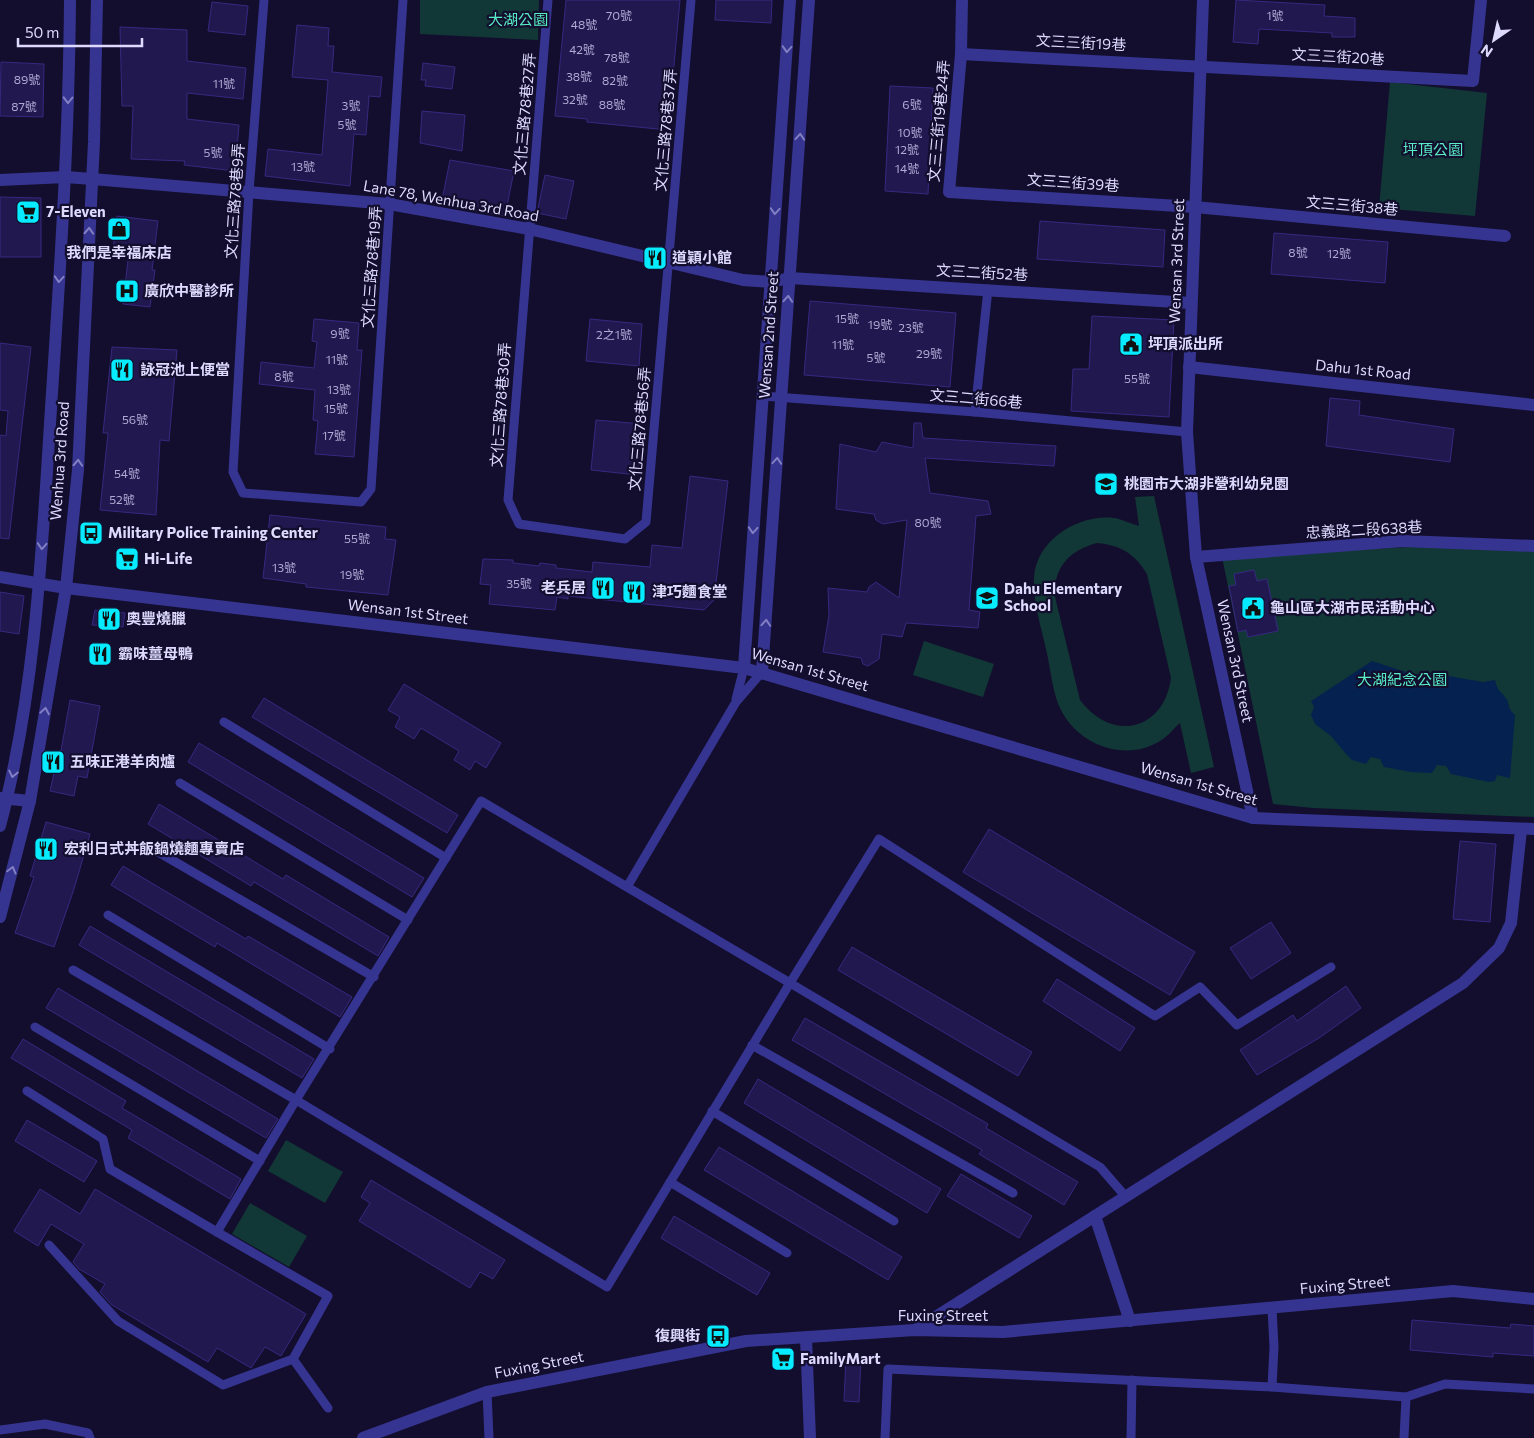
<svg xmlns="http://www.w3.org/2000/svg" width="1534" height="1438" font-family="Commissioner,'Noto Sans TC',sans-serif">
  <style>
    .green { fill: #113836; fill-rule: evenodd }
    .water { fill: #052150 }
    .building { fill: #221850; stroke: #37287f }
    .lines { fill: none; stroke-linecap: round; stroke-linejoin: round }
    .service { stroke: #363491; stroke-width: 9 }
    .minor { stroke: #363491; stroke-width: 12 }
    .tertiary { stroke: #363491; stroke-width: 12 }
    .oneway { stroke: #827fc2 }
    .labels { text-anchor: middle; stroke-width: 4.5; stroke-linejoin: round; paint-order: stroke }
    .number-label { font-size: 12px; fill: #afaad3 }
    .park-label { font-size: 15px; fill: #58edc5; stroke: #130e2d }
    .street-label { font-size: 15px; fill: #dedaff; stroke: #130e2d }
    .poi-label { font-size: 15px; font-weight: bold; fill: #dedaff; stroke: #130e2d; text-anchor: start }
  </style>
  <rect width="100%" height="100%" fill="#130e2d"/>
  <!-- green -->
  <g class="green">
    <polygon points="420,0 539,0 538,40 420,34"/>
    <polygon points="1390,82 1487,93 1475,216 1379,208"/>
    <path d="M 1154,496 L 1214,767 L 1191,773 L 1180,723 C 1174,728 1169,735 1163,739 C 1129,763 1081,747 1062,712 C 1052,694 1051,669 1046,649 C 1041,626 1033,602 1034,578 C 1036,540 1078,514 1114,518 C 1122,519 1131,524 1139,526 L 1135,497 ZM 1097,543 C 1121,545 1135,554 1147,574 L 1171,678 C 1164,731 1112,743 1080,700 L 1055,597 C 1053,567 1070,550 1097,543 Z"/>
    <polygon points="1466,544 1534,552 1534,817 1313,808 1273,804 1222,557"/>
    <polygon points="924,641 994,664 983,697 913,675"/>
    <polygon points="286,1140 343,1172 325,1203 268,1171"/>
    <polygon points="250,1203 307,1236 289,1267 232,1234"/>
  </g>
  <!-- water -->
  <path class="water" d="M 1372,661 L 1415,675 L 1426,672 L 1483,682 L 1495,680 C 1498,692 1499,689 1505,697 C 1511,704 1506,707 1515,715 L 1510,778 L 1497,775 L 1495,781 L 1489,782 L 1451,774 L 1446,766 L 1437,765 L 1432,773 L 1411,772 L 1384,767 L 1380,759 L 1371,757 L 1366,764 L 1352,760 L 1347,755 L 1331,736 L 1315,724 L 1311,715 L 1314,707 L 1311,701 Z"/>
  <!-- building -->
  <g class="building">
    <polygon points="566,0 680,0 668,130 587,122 587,119 555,116"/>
    <polygon points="716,0 772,0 771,23 715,20"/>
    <polygon points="1236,0 1325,5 1324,16 1355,18 1355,37 1332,37 1332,33 1259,29 1258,44 1233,42"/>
    <polygon points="212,2 248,6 245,35 208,31"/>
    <polygon points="297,25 329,28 328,46 334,46 332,72 382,77 380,97 369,96 366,135 354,134 350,186 265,176 268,149 322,155 328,80 292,77"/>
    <polygon points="120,27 187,30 187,61 246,68 243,99 187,93 187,119 239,125 235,171 184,165 185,161 131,159 133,106 122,106"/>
    <polygon points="1,62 44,64 43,117 0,116"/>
    <polygon points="423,63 455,67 452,89 425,86 426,80 421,80"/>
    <polygon points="890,86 933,88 928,194 885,191"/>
    <polygon points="422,111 465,115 462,151 420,143"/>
    <polygon points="450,160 514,171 505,216 441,205"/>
    <polygon points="545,175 574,181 566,219 537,213"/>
    <polygon points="0,197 41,198 41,257 0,257"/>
    <polygon points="117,216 158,221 152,270 155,270 150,307 123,304 129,251 113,249"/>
    <polygon points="1040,221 1165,230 1163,267 1037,259"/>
    <polygon points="1274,233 1388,242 1385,283 1271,274"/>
    <polygon points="810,301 956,313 950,387 804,375"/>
    <polygon points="1092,316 1174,320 1169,417 1071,411 1073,369 1089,369"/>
    <polygon points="314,319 359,323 357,350 362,350 354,457 315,454 318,421 313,420 315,390 259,384 261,362 314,368 317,342 312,341"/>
    <polygon points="590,319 642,324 639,366 586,361"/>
    <polygon points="0,343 31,347 9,539 0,538 0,435 6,436 8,411 0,410"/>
    <polygon points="112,347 177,350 169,441 160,440 156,515 100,510 108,433 103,433"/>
    <polygon points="1330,398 1360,401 1359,415 1454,429 1450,462 1326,446"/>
    <polygon points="596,420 643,424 638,475 591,470"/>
    <polygon points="914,423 921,423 923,438 1056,446 1054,466 925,458 930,493 988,501 991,514 976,516 969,610 980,612 978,628 906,623 902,637 882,634 879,659 868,666 863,664 861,658 823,652 829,615 828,588 867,592 869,587 876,582 899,598 907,520 883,524 876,520 874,514 836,509 840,444 876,452 882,442 913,448"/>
    <polygon points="690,476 728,481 714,600 704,610 568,596 568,599 557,597 555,610 489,604 491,585 480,584 483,559 513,560 513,563 539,566 540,563 556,565 556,568 592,572 593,562 650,567 652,545 682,548"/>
    <polygon points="270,515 386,527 385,539 396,540 388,595 306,587 306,584 263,578"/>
    <polygon points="1254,570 1257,581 1267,579 1278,631 1248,637 1246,630 1238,632 1229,586 1236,585 1234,574"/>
    <polygon points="0,592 24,596 19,634 0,631"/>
    <polygon points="95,610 125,613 123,627 92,625"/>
    <polygon points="404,684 501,743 486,768 475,761 470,770 454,760 459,751 421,728 414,739 395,727 400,717 388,710"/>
    <polygon points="264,698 458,815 447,833 252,717"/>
    <polygon points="70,700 100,706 87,778 78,776 74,796 50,791 54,773 57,773"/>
    <polygon points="199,743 424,878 412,897 188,762"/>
    <polygon points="159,804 283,879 286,875 389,937 378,956 254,882 251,886 148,824"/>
    <polygon points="46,822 90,834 74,889 54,947 15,933 34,877 30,876"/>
    <polygon points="989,829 1195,952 1170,995 963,872"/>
    <polygon points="1460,841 1496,844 1490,922 1453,919"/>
    <polygon points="123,866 246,939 248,936 352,997 340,1017 217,943 215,947 111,885"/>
    <polygon points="1271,922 1291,953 1251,979 1230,948"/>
    <polygon points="90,926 314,1059 302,1078 79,945"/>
    <polygon points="852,947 1032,1052 1018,1076 838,970"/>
    <polygon points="1057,979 1135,1028 1120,1051 1043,1001"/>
    <polygon points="1346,986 1361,1008 1319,1038 1257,1075 1240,1050 1293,1015 1297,1021"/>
    <polygon points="58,988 278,1119 266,1138 46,1008"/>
    <polygon points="805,1018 988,1124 986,1128 1078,1182 1064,1205 979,1154 982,1150 792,1040"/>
    <polygon points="23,1039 126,1101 122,1108 241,1179 230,1199 128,1138 132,1130 11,1058"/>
    <polygon points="758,1079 941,1189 927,1213 744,1103"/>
    <polygon points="27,1120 97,1161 84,1182 15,1141"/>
    <polygon points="719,1147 902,1257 888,1280 704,1170"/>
    <polygon points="961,1174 1032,1216 1019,1238 947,1196"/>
    <polygon points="371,1180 505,1260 493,1279 480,1272 470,1288 359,1221 370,1203 361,1197"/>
    <polygon points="40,1189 80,1214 95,1189 306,1314 281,1356 265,1347 251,1368 217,1348 208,1362 112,1305 100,1292 105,1284 79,1269 73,1262 84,1244 51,1224 38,1246 14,1231"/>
    <polygon points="674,1216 770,1273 757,1295 661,1238"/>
    <polygon points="1412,1320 1510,1328 1511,1324 1534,1326 1534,1356 1493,1353 1493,1357 1410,1350"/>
    <polygon points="846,1357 861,1358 859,1402 844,1401"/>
  </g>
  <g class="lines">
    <!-- service -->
    <g class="service">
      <polyline points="264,0 249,192 233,472 243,493 361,502 371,489 403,0"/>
      <polyline points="548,0 508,500 519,524 625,539 646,522 691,0"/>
      <polyline points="763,396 975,412 1187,432"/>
      <polyline points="975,412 988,289"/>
      <polyline points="736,699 744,668"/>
      <polyline points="224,722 446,858"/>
      <polyline points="180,783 408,920"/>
      <polyline points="146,845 374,977"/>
      <polyline points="627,887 790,983 607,1287 296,1100 481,801 627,887 736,702 762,672"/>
      <polyline points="108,915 330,1049"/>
      <polyline points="35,1027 260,1161"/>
      <polyline points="752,1045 1013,1193"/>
      <polyline points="27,1091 103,1139 110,1169 217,1232"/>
      <polyline points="712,1111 894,1221"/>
      <polyline points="670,1182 787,1253"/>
      <polyline points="1126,1197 1100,1167 790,983 879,839 1155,1016 1200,987 1237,1025 1331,967"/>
      <polyline points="49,1245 118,1321 223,1385 293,1359 328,1296 217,1232 296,1100 73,970"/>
      <polyline points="293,1359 328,1408"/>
      <polyline points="1272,1387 1274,1347 1272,1308"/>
      <polyline points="487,1392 489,1438"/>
      <polyline points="0,1430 45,1424 88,1433 90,1438"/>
      <polyline points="885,1438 888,1369 1272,1387 1406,1397 1445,1384 1534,1389"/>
      <polyline points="1131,1438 1132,1380"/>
      <polyline points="1404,1438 1406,1397"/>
    </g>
    <!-- minor -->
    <g class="minor">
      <polyline points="962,0 961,54 949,192 1195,207 1505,236"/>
      <polyline points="1203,0 1187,432 1196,557 1253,818"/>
      <polyline points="961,54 1473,81 1481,0"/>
      <polyline points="0,180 66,177 92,179 389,204 529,229 743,280 771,282 790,278 1191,303"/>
      <polyline points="1189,367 1534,405"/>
      <polyline points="1196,557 1403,541 1534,546"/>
      <polyline points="0,577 66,588 744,668 1253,818 1534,829"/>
      <polyline points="744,668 790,0"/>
      <polyline points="762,672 809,0"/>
      <polyline points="0,798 30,801"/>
      <polyline points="1095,1216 1130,1321"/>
      <polyline points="915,1330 1463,983 1499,948 1511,923 1521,830"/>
      <polyline points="806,1338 810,1438"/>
      <polyline points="363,1438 487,1392 746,1341 915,1330 1003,1332 1453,1291 1534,1299"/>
    </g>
    <!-- tertiary -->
    <g class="tertiary">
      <path d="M 0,826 C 36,690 42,548 51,408 C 60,272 69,136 70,0"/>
      <polyline points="0,917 30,801 66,588 78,470 94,142 97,0"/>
    </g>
  </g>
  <!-- one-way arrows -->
  <defs><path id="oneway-chevron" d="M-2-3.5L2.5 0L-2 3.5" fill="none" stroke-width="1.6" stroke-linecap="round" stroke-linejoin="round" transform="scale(1.25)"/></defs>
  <g class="oneway">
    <use href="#oneway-chevron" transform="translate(787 49) rotate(94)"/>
    <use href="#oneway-chevron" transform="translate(68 100) rotate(91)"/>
    <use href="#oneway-chevron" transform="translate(800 137) rotate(-86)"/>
    <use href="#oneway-chevron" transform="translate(775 211) rotate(94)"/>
    <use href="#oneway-chevron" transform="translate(89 231) rotate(-87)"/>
    <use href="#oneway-chevron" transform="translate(59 279) rotate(94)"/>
    <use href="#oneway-chevron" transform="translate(788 299) rotate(-86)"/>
    <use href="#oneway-chevron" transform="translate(777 461) rotate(-86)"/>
    <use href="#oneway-chevron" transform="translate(78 463) rotate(-87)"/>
    <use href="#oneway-chevron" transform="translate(753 530) rotate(94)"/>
    <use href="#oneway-chevron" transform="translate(42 546) rotate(94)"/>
    <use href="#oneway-chevron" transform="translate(766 623) rotate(-86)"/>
    <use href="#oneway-chevron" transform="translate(45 711) rotate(-80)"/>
    <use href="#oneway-chevron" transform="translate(13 774) rotate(102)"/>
    <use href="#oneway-chevron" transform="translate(12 870) rotate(-75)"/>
  </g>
  <!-- icons -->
  <defs>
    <g id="supermarket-square" transform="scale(1.25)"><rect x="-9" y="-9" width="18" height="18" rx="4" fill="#06ebff" stroke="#130e2d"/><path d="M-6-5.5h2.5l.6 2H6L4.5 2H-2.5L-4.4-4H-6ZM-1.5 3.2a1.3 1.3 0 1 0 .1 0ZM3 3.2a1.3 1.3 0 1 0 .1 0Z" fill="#111"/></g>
    <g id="shop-square" transform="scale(1.25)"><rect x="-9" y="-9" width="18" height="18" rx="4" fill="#06ebff" stroke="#130e2d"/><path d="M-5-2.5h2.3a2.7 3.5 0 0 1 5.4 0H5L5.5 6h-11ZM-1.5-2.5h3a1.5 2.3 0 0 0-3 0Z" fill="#111"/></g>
    <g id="restaurant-square" transform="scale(1.25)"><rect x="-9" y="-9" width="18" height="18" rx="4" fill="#06ebff" stroke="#130e2d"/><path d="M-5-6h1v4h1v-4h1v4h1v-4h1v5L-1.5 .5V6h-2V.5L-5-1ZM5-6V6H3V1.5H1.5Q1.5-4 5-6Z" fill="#111"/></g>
    <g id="hospital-square" transform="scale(1.25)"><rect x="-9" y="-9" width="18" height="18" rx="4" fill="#06ebff" stroke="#130e2d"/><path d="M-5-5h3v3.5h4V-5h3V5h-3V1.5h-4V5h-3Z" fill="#111"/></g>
    <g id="civic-square" transform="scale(1.25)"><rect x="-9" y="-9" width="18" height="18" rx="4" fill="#06ebff" stroke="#130e2d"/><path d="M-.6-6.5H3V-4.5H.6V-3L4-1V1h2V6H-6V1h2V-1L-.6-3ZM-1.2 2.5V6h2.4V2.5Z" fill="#111"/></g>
    <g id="school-square" transform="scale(1.25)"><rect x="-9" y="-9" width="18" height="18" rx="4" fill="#06ebff" stroke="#130e2d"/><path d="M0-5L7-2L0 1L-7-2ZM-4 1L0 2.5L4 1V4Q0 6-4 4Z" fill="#111"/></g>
    <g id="bus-square" transform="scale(1.25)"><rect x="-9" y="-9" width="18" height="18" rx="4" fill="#06ebff" stroke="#130e2d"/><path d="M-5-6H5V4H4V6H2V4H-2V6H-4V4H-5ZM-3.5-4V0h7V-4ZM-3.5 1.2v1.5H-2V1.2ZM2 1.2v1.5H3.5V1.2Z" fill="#111"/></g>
  </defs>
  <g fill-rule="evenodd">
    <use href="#supermarket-square" x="28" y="212"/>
    <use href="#shop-square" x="119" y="229"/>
    <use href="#restaurant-square" x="655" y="258"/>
    <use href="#hospital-square" x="127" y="291"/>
    <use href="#civic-square" x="1131" y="344"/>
    <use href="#restaurant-square" x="122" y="370"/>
    <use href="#school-square" x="1106" y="484"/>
    <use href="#bus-square" x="91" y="533"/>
    <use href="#supermarket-square" x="127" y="559"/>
    <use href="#restaurant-square" x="603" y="588"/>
    <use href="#restaurant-square" x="634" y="592"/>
    <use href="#school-square" x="987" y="598"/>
    <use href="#civic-square" x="1253" y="608"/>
    <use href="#restaurant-square" x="109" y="619"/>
    <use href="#restaurant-square" x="100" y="654"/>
    <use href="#restaurant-square" x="53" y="762"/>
    <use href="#restaurant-square" x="46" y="849"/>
    <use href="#bus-square" x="718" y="1336"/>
    <use href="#supermarket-square" x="783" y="1359"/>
  </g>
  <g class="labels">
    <!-- number labels -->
    <g class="number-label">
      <text x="619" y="20">70號</text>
      <text x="1275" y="20">1號</text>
      <text x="584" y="29">48號</text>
      <text x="582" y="54">42號</text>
      <text x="617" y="62">78號</text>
      <text x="579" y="81">38號</text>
      <text x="27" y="84">89號</text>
      <text x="615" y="85">82號</text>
      <text x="224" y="88">11號</text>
      <text x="575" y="104">32號</text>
      <text x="612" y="109">88號</text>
      <text x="912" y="109">6號</text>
      <text x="351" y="110">3號</text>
      <text x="24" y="111">87號</text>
      <text x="347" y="129">5號</text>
      <text x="910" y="137">10號</text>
      <text x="907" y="154">12號</text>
      <text x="213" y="157">5號</text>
      <text x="303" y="171">13號</text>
      <text x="907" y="173">14號</text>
      <text x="1298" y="257">8號</text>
      <text x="1339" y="258">12號</text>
      <text x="847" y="323">15號</text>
      <text x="880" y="329">19號</text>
      <text x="911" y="332">23號</text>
      <text x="340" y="338">9號</text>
      <text x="614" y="339">2之1號</text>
      <text x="843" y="349">11號</text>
      <text x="929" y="358">29號</text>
      <text x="876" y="362">5號</text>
      <text x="337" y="364">11號</text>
      <text x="284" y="381">8號</text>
      <text x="1137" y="383">55號</text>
      <text x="339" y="394">13號</text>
      <text x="336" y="413">15號</text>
      <text x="135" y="424">56號</text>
      <text x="334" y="440">17號</text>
      <text x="127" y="478">54號</text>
      <text x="122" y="504">52號</text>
      <text x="928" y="527">80號</text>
      <text x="357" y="543">55號</text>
      <text x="284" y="572">13號</text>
      <text x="352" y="579">19號</text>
      <text x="519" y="588">35號</text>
    </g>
    <!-- park labels -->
    <g class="park-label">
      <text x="518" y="25">大湖公園</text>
      <text x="1433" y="155">坪頂公園</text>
      <text x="1402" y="685">大湖紀念公園</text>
    </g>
    <!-- street labels -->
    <g class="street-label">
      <text transform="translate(1081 43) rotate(3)" y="5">文三三街19巷</text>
      <text transform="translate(1338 57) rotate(3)" y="5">文三三街20巷</text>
      <text transform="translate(525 114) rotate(-85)" y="5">文化三路78巷27弄</text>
      <text transform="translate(939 121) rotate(-85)" y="5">文三三街19巷24弄</text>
      <text transform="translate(666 130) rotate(-85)" y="5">文化三路78巷37弄</text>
      <text transform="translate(1073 183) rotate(4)" y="5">文三三街39巷</text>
      <text transform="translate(235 201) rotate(-86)" y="5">文化三路78巷9弄</text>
      <text transform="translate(451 201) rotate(10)" y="5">Lane 78, Wenhua 3rd Road</text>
      <text transform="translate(1352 206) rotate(5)" y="5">文三三街38巷</text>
      <text transform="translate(1177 261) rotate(-88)" y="5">Wensan 3rd Street</text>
      <text transform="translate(372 267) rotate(-86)" y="5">文化三路78巷19弄</text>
      <text transform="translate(982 273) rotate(3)" y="5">文三二街52巷</text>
      <text transform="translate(769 335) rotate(-86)" y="5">Wensan 2nd Street</text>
      <text transform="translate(1363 370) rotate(6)" y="5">Dahu 1st Road</text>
      <text transform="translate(976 399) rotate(5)" y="5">文三二街66巷</text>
      <text transform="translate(501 405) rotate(-86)" y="5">文化三路78巷30弄</text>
      <text transform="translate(640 429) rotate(-85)" y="5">文化三路78巷56弄</text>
      <text transform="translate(60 461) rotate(-86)" y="5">Wenhua 3rd Road</text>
      <text transform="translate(1364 530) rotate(-3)" y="5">忠義路二段638巷</text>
      <text transform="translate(408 612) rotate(7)" y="5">Wensan 1st Street</text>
      <text transform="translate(1235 661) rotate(78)" y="5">Wensan 3rd Street</text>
      <text transform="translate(810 670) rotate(16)" y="5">Wensan 1st Street</text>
      <text transform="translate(1199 784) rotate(16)" y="5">Wensan 1st Street</text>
      <text transform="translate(1345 1285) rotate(-5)" y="5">Fuxing Street</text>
      <text x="943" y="1321">Fuxing Street</text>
      <text transform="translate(539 1365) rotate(-11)" y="5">Fuxing Street</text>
    </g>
    <!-- poi labels -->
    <g class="poi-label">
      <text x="46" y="217">7-Eleven</text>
      <text x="119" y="258" text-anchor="middle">我們是幸福床店</text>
      <text x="672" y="263">道穎小館</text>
      <text x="144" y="296">廣欣中醫診所</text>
      <text x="1148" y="349">坪頂派出所</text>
      <text x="140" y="375">詠冠池上便當</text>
      <text x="1124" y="489">桃園市大湖非營利幼兒園</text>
      <text x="108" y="538">Military Police Training Center</text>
      <text x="144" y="564">Hi-Life</text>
      <text x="586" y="593" text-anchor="end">老兵居</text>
      <text x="1004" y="594">Dahu Elementary<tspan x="1004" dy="17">School</tspan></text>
      <text x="652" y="597">津巧麵食堂</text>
      <text x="1270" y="613">龜山區大湖市民活動中心</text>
      <text x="126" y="624">奧豐燒臘</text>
      <text x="118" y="659">霸味薑母鴨</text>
      <text x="70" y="767">五味正港羊肉爐</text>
      <text x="64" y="854">宏利日式丼飯鍋燒麵專賣店</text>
      <text x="700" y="1341" text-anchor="end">復興街</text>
      <text x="800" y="1364">FamilyMart</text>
    </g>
  </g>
  <!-- north arrow -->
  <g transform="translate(1494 40) rotate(214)" stroke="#130e2d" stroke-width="4" paint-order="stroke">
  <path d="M0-4L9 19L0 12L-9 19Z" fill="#dedaff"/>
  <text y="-8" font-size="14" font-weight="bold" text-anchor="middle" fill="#dedaff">N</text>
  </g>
  <!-- scale -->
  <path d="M18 38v8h124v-8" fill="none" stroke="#dedaff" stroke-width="2.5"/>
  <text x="25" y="38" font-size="15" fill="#dedaff" stroke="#130e2d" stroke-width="4" paint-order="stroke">50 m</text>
</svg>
